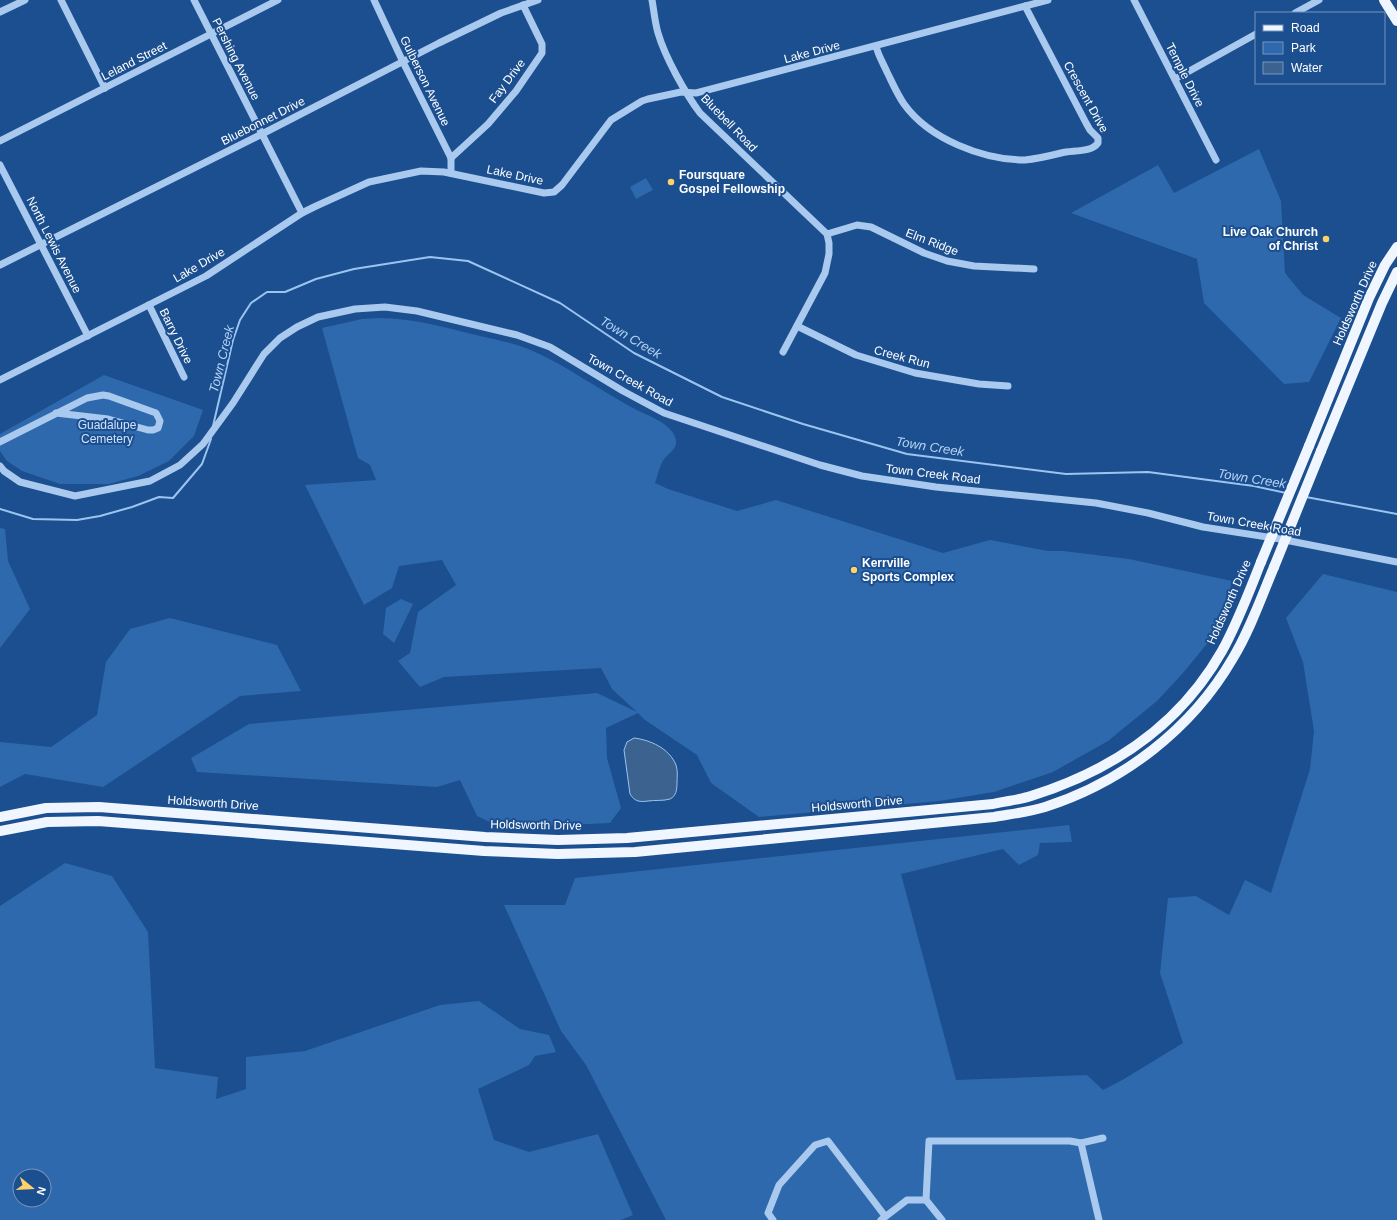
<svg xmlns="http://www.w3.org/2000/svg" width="1397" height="1220" font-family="Helvetica,sans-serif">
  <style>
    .green { fill: #2e69ad; fill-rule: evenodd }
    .water { fill: #3c6290; stroke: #9cc4f0 }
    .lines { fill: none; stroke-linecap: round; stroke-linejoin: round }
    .stream { stroke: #9cc4f0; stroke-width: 2 }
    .minor { stroke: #a9c9ee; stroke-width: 7 }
    .major { stroke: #f0f6ff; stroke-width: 10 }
    .major-bridge { stroke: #f0f6ff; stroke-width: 10 }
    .poi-dot { fill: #ffd166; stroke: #1b4f8f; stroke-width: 1.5 }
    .labels { text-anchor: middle; stroke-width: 4; stroke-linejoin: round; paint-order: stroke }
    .street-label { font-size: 12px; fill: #fff; stroke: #1b4f8f }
    .poi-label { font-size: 12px; font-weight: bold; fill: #fff; stroke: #1b4f8f; text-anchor: start }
    .park-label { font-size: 12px; fill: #cfe3fa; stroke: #1b4f8f }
    .water-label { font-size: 13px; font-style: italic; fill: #b5d3f5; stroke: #1b4f8f }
  </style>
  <rect width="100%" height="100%" fill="#1b4f8f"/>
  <!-- green -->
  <g class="green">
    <polygon points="1259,149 1281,201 1285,273 1303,295 1341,318 1309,382 1284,384 1204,303 1197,259 1071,213 1158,165 1174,193"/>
    <polygon points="646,178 653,190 636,199 630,187"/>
    <path d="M 379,318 C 413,318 447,328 480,336 C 498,340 517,344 533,351 C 567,366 598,389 631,407 C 645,415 672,422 676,440 C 677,449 670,452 665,458 C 660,463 658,475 655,483 L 668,489 L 737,511 L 776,500 L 943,553 L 990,540 L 1048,551 L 1063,551 L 1129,559 L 1232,581 L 1224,612 L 1210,640 L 1183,673 L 1157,701 L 1108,741 L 1053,772 L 994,792 L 939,801 L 759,817 L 711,783 L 697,755 L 645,720 L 638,713 L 606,728 L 607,758 L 621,808 L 610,823 L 503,828 L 477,816 L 460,780 L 437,787 L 197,772 L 191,758 L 249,724 L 597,693 L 637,712 L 612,689 L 601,668 L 444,677 L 420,687 L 398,661 L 410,653 L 418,612 L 456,585 L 442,560 L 399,566 L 392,588 L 364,605 L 305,485 L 376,480 L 370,465 L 358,458 L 322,328 L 362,319 Z"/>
    <polygon points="104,375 203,410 194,436 169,461 138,476 109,484 60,484 22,471 7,461 0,451 0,434"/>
    <polygon points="0,528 5,529 8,561 30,609 0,648"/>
    <polygon points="1323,574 1397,592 1397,1220 666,1220 586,1065 561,1031 504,905 565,905 575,878 1069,825 1072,842 1040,843 1038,855 1019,865 1003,849 901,874 956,1080 1087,1075 1103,1090 1124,1079 1183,1043 1160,973 1168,898 1196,896 1229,915 1245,880 1271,893 1310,769 1314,731 1303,662 1286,618"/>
    <polygon points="401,599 413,604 394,643 383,634 386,608"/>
    <polygon points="170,618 277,645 301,691 240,696 103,787 25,774 0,787 0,742 51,747 97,715 106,662 130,629"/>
    <path d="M 65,863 L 112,876 L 148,932 L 155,1068 L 218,1077 L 216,1099 L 246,1089 L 246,1057 L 305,1051 L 440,1005 L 479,1001 L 520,1029 L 549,1035 L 556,1052 L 535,1056 L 529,1065 L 478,1089 L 494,1140 L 529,1152 L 598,1134 L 633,1215 L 621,1220 L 0,1220 L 0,906 ZM 20,1176 L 44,1176 L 44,1200 L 20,1200 Z"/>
  </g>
  <!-- water -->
  <path class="water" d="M 634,738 C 650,740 669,748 676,765 C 678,771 677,777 677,783 C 677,790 676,796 670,799 C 664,801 655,800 648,801 C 640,802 635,802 630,794 L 624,750 L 627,742 Z"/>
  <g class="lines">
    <!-- stream -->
    <g class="stream">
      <polyline points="213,426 233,340 240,320 251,303 267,292 285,292 316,279 354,269 430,257 468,261 560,303 634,353 722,397 803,424 907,454 1066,474 1148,472 1254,486 1286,493"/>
      <polyline points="1306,497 1397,514"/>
      <polyline points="0,509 33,519 77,520 100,516 132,507 159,497 173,498 202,464 211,439"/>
    </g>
    <!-- minor -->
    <g class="minor">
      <polyline points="61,0 105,88"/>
      <polyline points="194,0 302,213"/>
      <polyline points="374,0 403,62 451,158 451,173"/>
      <path d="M 652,0 C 654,11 655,23 658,33 C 665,57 685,93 700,113 L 827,234 L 829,243 L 829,254 L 825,273 L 783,352"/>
      <polyline points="1134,0 1216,160"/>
      <polyline points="0,12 25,0"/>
      <polyline points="1295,13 1319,0"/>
      <path d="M 876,46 C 878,55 883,63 887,72 C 892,82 897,94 904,104 C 929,139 983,160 1025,160 C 1037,159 1049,156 1061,153 C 1072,150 1091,153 1098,143 L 1098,138 L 1090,130 L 1086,123 L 1025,6"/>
      <polyline points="1175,79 1256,34"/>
      <polyline points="0,141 278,0"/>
      <polyline points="451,158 488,124 516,91 542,53 542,44 523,5"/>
      <polyline points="0,165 88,336"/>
      <polyline points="827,234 857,225 871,227 924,253 947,261 974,266 1034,269"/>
      <polyline points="0,265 262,134 439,43 501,13 538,0"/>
      <polyline points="149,305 184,377"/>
      <polyline points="797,326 856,355 915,373 979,384 1008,386"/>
      <polyline points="0,380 206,276 302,213 314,207 369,182 421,171 444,172 544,193 554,192 562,185 611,120 642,101 648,99 681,92 696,93 1048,0"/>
      <polyline points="0,442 87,398 103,395 109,396 156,413 160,421 158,428 153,430 148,430 108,419 56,413"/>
      <polyline points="0,466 4,471 20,482 75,496 150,481 180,465 203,444 233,403 264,354 280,338 297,327 318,317 355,309 385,307 417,311 517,335 550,347 623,391 664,413 820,465 862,476 936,487 1096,503 1148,513 1203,527 1280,539 1397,562"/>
      <polyline points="1081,1143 1099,1220"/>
      <polyline points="773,1220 768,1213 779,1185 815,1145 828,1141 885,1216"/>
      <polyline points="881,1220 907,1200 926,1200"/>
      <polyline points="942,1220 926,1200 929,1141 1070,1141 1081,1143 1103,1138"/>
    </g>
    <!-- major -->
    <g class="major">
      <polyline points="1384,0 1397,21"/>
      <polyline points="1309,446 1369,298 1385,265 1397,247"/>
      <polyline points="1321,451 1382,303 1397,272"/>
      <path d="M 0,817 L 46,808 L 99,807 L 485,837 L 558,840 L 627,838 L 993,804 C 1005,801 1019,800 1031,796 C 1111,771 1180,725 1222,651 C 1238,622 1249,592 1261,562"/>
      <path d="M 0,831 L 47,822 L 98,821 L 484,851 L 558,854 L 635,852 L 994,817 C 1011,814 1029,812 1045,807 C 1123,782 1192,729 1233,658 C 1250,630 1261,598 1274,567"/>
    </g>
    <!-- major-bridge -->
    <g class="major-bridge">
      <polyline points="1261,562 1309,446"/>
      <polyline points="1274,567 1321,451"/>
    </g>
  </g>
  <!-- markers -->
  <g class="poi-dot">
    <circle cx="671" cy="182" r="4"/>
    <circle cx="1326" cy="239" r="4"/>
    <circle cx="854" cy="570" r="4"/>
  </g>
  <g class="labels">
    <!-- street labels -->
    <g class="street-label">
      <text transform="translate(812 52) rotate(-15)" y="4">Lake Drive</text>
      <text transform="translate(236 59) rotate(63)" y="4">Pershing Avenue</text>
      <text transform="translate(134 61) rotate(-27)" y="4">Leland Street</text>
      <text transform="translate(1185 75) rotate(63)" y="4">Temple Drive</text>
      <text transform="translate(425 81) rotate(64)" y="4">Gulberson Avenue</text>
      <text transform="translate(507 81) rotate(-53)" y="4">Fay Drive</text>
      <text transform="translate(1086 97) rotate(61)" y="4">Crescent Drive</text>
      <text transform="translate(263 121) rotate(-27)" y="4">Bluebonnet Drive</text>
      <text transform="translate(729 123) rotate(46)" y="4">Bluebell Road</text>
      <text transform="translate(515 175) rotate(12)" y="4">Lake Drive</text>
      <text transform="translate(932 242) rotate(21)" y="4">Elm Ridge</text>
      <text transform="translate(54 245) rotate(63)" y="4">North Lewis Avenue</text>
      <text transform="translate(199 265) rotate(-30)" y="4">Lake Drive</text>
      <text transform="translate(1355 303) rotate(-66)" y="4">Holdsworth Drive</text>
      <text transform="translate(176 336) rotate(64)" y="4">Barry Drive</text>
      <text transform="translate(902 357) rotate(15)" y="4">Creek Run</text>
      <text transform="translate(630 380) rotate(29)" y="4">Town Creek Road</text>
      <text transform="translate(933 474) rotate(7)" y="4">Town Creek Road</text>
      <text transform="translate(1254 524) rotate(10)" y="4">Town Creek Road</text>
      <text transform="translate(1229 602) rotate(-66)" y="4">Holdsworth Drive</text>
      <text transform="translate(213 803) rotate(4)" y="4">Holdsworth Drive</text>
      <text transform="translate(857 804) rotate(-5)" y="4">Holdsworth Drive</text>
      <text transform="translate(536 825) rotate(1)" y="4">Holdsworth Drive</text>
    </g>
    <!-- poi labels -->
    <g class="poi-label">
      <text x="679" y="179">Foursquare<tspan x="679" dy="14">Gospel Fellowship</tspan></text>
      <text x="1318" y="236" text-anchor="end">Live Oak Church<tspan x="1318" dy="14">of Christ</tspan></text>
      <text x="862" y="567">Kerrville<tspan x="862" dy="14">Sports Complex</tspan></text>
    </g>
    <!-- park labels -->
    <g class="park-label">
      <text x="107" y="429">Guadalupe<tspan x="107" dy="14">Cemetery</tspan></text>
    </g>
    <!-- water labels -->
    <g class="water-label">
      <text transform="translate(631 337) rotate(31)" y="5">Town Creek</text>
      <text transform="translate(221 359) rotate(-76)" y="5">Town Creek</text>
      <text transform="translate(930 446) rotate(9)" y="5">Town Creek</text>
      <text transform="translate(1252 478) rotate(9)" y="5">Town Creek</text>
    </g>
  </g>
  <!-- legend -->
  <rect x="1255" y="12" width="130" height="72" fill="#1b4f8f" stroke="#7695bc"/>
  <rect x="1263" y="25" width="20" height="6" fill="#f0f6ff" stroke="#7695bc"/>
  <text x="1291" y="32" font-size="12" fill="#ffffff">Road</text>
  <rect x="1263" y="42" width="20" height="12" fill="#2e69ad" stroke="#7695bc"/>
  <text x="1291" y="52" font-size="12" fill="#ffffff">Park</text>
  <rect x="1263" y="62" width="20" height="12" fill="#3c6290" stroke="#7695bc"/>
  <text x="1291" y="72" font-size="12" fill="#ffffff">Water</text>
  <!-- north arrow -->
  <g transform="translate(32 1188) rotate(108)"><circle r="19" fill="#1b4f8f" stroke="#7695bc"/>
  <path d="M0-3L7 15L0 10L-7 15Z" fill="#ffd166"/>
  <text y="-6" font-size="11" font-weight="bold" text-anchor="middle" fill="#ffffff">N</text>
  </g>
</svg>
